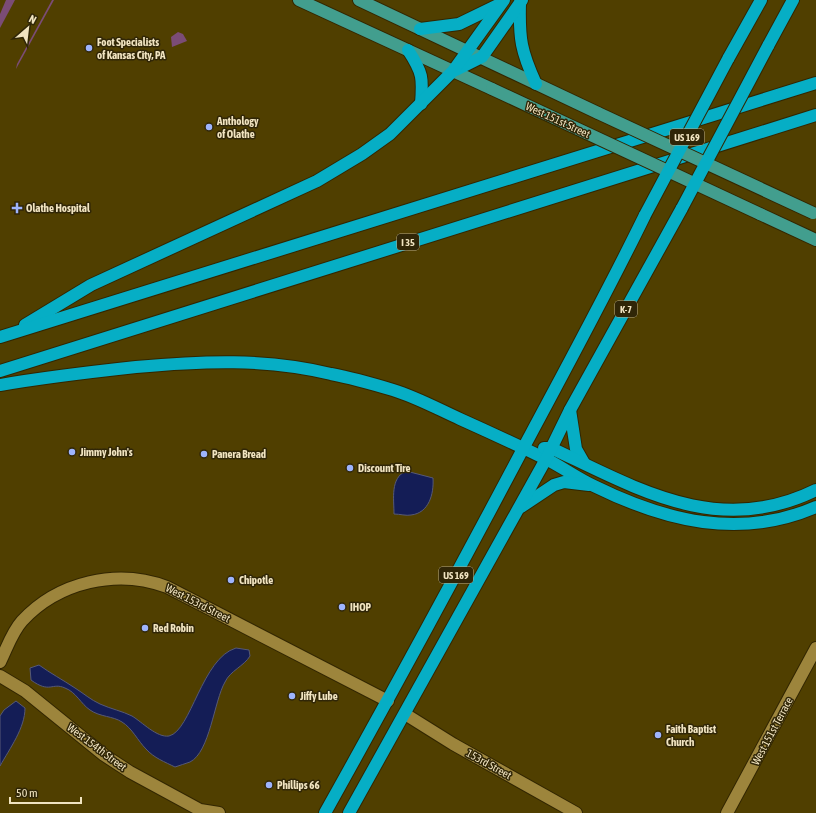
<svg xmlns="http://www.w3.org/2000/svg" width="816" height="813" font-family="'Asap Condensed',sans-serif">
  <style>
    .green { fill: #7b4c76 }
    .water { fill: #141d56; stroke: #565976 }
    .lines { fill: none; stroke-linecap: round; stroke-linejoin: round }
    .minor-casing { stroke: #322600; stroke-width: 14 }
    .major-casing { stroke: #322600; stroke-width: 14 }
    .highway-casing { stroke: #322600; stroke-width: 14 }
    .minor { stroke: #9d853c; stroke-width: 12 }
    .major { stroke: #429e8e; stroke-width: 12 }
    .highway { stroke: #06aec5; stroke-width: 12 }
    .major-bridge-casing { stroke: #322600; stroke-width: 14; stroke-linecap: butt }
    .highway-bridge-casing { stroke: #322600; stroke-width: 14; stroke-linecap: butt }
    .major-bridge { stroke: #429e8e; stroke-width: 12 }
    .highway-bridge { stroke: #06aec5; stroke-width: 12 }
    .poi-dot { fill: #9eb4fd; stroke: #302607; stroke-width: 1.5 }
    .labels { text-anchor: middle; stroke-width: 3; stroke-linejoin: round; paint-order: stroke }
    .shield { fill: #302607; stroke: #b7ab89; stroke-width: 1 }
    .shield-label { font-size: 10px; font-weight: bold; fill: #f1e4c1 }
    .poi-label { font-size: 11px; font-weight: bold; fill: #f1e4c1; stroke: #302607; text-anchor: start }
    .street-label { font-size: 11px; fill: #f1e4c1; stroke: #302607 }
  </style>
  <rect width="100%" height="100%" fill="#503f00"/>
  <!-- green -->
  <g class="green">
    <polygon points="6,0 15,0 0,28 0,14"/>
    <polygon points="52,0 54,0 16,69 17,64"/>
    <polygon points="178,32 183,34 187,41 172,47 171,37"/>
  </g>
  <!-- water -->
  <g class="water">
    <path d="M 406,471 L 433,478 C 434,494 429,513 411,515 C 406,516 400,514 394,514 C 394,499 390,478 406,471 Z"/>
    <path d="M 236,648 L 249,650 L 250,656 C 244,666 230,671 225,682 C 214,701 210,752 190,762 C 185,764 180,765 175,767 C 165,762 154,758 146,749 C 138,741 132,728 122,722 C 113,716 100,717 90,710 C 81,704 76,692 65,688 C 52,682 50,694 31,680 L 30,668 L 39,665 C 50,673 63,680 75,688 C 83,693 91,700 100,704 C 111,709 122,711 132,716 C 142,722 157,738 169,736 C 191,731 202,658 236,648 Z"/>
    <path d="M 16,701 L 25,708 C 25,728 10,748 0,766 L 0,716 L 4,710 Z"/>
  </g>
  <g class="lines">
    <!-- minor casing -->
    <g class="minor-casing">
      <g id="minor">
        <path d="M 0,662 C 7,648 12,632 22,621 C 58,582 117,568 167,587 L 388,701"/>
        <polyline points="0,676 25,691 104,755 130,772 200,810 219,813"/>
        <polyline points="405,714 453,744 576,813"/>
        <polyline points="727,813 816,648"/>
      </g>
    </g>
    <!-- major casing -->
    <g class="major-casing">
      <g id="major">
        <polyline points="299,0 492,89"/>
        <polyline points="359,0 598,113"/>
        <polyline points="760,214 816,240"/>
      </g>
    </g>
    <!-- highway casing -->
    <g class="highway-casing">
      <g id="highway">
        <path d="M 520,3 C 519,39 521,51 536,84"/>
        <polyline points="420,29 459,24 500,4"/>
        <polyline points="768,46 793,0"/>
        <path d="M 408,50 C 423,73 423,78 421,104"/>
        <polyline points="728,59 761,0"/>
        <polyline points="456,70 482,57 522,0"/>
        <polyline points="25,325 91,285 317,181 362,154 390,134 453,71 504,0"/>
        <polyline points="0,337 816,83"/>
        <polyline points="0,371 816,115"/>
        <path d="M 0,385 C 46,377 90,372 136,367 C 202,361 266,358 331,374 C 352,378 373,384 393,390 C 416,397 438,409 460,419 C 489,432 517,445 546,459 C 562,467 577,478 594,486 C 665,521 740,540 816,507"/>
        <polyline points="570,410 576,449 584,463"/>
        <path d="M 544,448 L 551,448 C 638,489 719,538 816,490"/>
        <polyline points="521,507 554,485 564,482 589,485"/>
        <path d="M 325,813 C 393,691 460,568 525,445 C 566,368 607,293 645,215"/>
        <polyline points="349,813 546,459 570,410 682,208"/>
      </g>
    </g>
    <!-- minor -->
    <use href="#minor" class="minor"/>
    <!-- major -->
    <use href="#major" class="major"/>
    <!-- highway -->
    <use href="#highway" class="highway"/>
    <!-- major-bridge casing -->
    <g class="major-bridge-casing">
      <g id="major-bridge">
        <polyline points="492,89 760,214"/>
        <polyline points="598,113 813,213"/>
      </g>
    </g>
    <!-- highway-bridge casing -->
    <g class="highway-bridge-casing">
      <g id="highway-bridge">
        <polyline points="682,208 768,46"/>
        <polyline points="645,215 728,59"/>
      </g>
    </g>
    <!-- major-bridge -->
    <use href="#major-bridge" class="major-bridge"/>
    <!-- highway-bridge -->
    <use href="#highway-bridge" class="highway-bridge"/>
  </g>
  <!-- markers -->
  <g class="poi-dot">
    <circle cx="89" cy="48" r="4"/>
    <circle cx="209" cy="127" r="4"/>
    <path d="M15 202h4v4h4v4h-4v4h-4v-4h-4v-4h4z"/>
    <circle cx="72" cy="452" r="4"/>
    <circle cx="204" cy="454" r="4"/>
    <circle cx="350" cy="468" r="4"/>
    <circle cx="231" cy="580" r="4"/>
    <circle cx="342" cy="607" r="4"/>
    <circle cx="145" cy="628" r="4"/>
    <circle cx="292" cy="696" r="4"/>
    <circle cx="658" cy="735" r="4"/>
    <circle cx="269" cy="785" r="4"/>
  </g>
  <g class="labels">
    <!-- shield labels -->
    <g class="shield">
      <rect x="670" y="129" width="34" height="16" rx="3"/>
      <rect x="397" y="234" width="22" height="16" rx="3"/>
      <rect x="615" y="301" width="22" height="16" rx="3"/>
      <rect x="439" y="567" width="34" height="16" rx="3"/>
    </g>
    <g class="shield-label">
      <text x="687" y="141">US 169</text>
      <text x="408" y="246">I 35</text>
      <text x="626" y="313">K-7</text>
      <text x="456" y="579">US 169</text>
    </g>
    <!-- poi labels -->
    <g class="poi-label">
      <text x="97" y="46">Foot Specialists<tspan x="97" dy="13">of Kansas City, PA</tspan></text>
      <text x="217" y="125">Anthology<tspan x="217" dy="13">of Olathe</tspan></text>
      <text x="26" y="212">Olathe Hospital</text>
      <text x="80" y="456">Jimmy John's</text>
      <text x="212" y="458">Panera Bread</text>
      <text x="358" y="472">Discount Tire</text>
      <text x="239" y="584">Chipotle</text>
      <text x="350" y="611">IHOP</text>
      <text x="153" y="632">Red Robin</text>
      <text x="300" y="700">Jiffy Lube</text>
      <text x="666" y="733">Faith Baptist<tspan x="666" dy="13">Church</tspan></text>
      <text x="277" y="789">Phillips 66</text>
    </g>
    <!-- street labels -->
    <g class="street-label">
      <text transform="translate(558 120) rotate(25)" y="4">West 151st Street</text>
      <text transform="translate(198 603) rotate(27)" y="4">West 153rd Street</text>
      <text transform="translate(772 731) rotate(-62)" y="4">West 151st Terrace</text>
      <text transform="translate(97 747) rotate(37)" y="4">West 154th Street</text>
      <text transform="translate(489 764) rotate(29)" y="4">153rd Street</text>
    </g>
  </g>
  <!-- north arrow -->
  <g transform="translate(28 28) rotate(28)" stroke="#302607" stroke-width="3" paint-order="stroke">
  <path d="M0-3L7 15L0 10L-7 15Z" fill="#f1e4c1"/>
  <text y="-6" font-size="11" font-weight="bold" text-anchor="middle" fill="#f1e4c1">N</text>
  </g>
  <!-- scale -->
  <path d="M10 797v6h71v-6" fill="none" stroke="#f1e4c1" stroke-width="2"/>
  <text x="16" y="797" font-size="12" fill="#f1e4c1" stroke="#302607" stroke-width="3" paint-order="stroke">50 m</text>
</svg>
